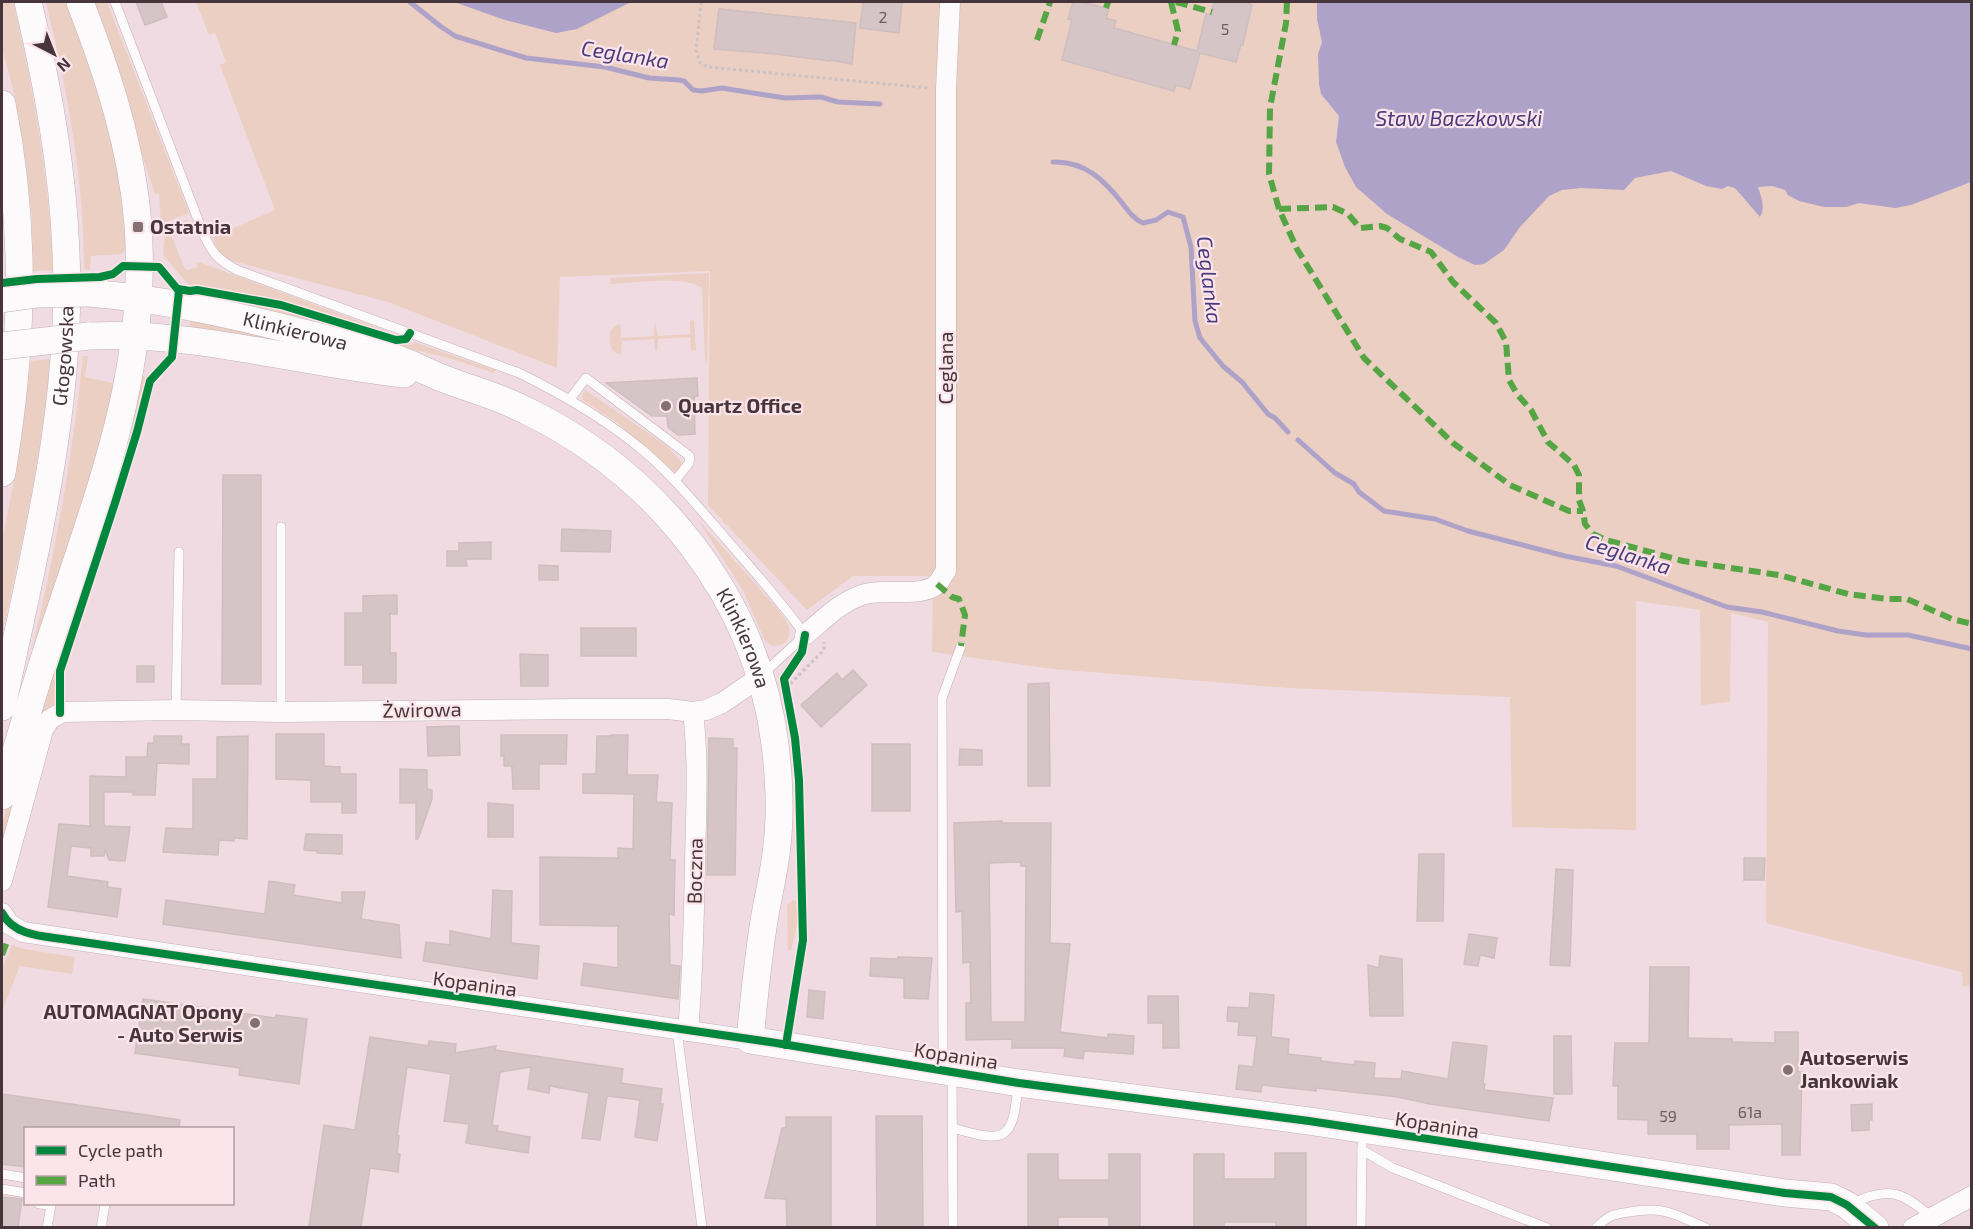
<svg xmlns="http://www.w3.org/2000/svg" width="1973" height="1229" font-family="'Exo 2',sans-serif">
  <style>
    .green { fill: #ebcfc2 }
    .water { fill: #aea2c8 }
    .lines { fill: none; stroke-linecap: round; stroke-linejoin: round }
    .stream { stroke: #aea2c8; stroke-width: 5 }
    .building { fill: #d6c5c7; stroke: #cebebf; stroke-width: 1.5; fill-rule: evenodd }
    .lane-casing { stroke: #c2b1b7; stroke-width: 10 }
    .street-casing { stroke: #c2b1b7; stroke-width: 21 }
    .secondary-casing { stroke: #c2b1b7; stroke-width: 28 }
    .path { stroke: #cac2c5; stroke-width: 3; stroke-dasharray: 3 3; stroke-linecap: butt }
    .lane { stroke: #fdfafb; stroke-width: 9 }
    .street { stroke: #fdfafb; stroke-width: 20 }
    .secondary { stroke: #fdfafb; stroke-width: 27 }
    .secondary-bridge-casing { stroke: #c2b1b7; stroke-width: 28; stroke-linecap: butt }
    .secondary-bridge { stroke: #fdfafb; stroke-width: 27 }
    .quiet { stroke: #55a545; stroke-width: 6; stroke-dasharray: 12 6; stroke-linecap: butt }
    .cycleway-casing { stroke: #fce4eb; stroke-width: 11 }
    .cycleway { stroke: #00873e; stroke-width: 8 }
    .poi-dot { fill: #827075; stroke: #fce4eb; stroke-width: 2 }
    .labels { text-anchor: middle; stroke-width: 4.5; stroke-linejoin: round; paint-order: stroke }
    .number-label { font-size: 16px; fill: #6d5d61 }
    .poi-label { font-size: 20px; font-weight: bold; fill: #46363b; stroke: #fce4eb; text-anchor: start }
    .street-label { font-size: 20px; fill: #46363b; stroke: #fce4eb }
    .water-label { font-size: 21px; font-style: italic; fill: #4a3b7c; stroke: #fce4eb }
  </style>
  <rect width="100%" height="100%" fill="#f0dbe2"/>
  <!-- green -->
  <g class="green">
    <path d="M 2,2 L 13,2 C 34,91 49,178 53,270 L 33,271 L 32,220 L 25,156 L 13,89 L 2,47 Z"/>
    <path d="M 46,2 L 68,2 L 98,86 L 121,185 L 127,248 L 121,254 L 91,256 L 90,270 L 84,269 C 84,178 67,90 46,2 Z"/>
    <polygon points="92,2 107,2 189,213 161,224 159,194 155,194"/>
    <polygon points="196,2 1971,2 1971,987 1963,986 1962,972 1766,923 1768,622 1731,613 1730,702 1701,705 1700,610 1636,601 1636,830 1512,827 1510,697 1289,688 1053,669 932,652 933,576 853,576 807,610 708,505 710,271 560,277 557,368 388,302 225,259 218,252 213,237 275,210 220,65 226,62 215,33 209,35"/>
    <polygon points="187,220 190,226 173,232 171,235 185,269 188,270 198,267 196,263 199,262 397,335 396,337 283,303 189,285 163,255 165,231 161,230"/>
    <path d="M 709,273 L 707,364 L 705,358 L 702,288 C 686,275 632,283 610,284 L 611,278 Z"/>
    <polygon points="207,295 279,308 395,343 413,345 414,342 495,370 494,373 459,361 207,297"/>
    <polygon points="191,317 323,350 189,333"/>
    <path d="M 694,320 L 696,350 L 691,351 L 690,337 L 658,339 L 657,351 L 655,350 L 654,339 L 622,341 L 621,355 C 609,352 609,341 611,330 L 618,324 L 621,325 L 621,338 L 654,336 L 654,325 L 655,323 L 658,336 L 690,334 L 690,321 Z"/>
    <path d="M 83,356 L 88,356 L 85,377 L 113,383 L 113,378 L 117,378 L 105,433 L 34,650 L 32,650 C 55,553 73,455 83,356 Z"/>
    <path d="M 50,359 C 43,453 21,545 2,637 L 2,543 L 17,464 L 31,361 Z"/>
    <polygon points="142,374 148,380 112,503 57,670 58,707 2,862 2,823"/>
    <polygon points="585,390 667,446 682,463 680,469 674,472 619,424 583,400 582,395"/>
    <path d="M 698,520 C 718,542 738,564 758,587 C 768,599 784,613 789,628 C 792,639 783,646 773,646 L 765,641 L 743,590 Z"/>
    <polygon points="793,900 797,901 797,924 791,950 788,950 787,905"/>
    <polygon points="12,945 24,949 75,957 72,974 20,966 2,1010 2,969"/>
  </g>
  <!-- water -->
  <g class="water">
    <polygon points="454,2 631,2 577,29 556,33 505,20"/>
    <path d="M 1317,2 L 1971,2 L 1971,182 L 1911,205 L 1895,208 L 1859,203 L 1846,207 L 1824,207 L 1799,201 L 1788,195 L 1785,190 L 1772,186 L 1758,187 C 1761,197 1766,207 1760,217 L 1735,188 L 1728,186 L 1722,189 L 1706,186 L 1671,171 L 1635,178 L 1624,190 L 1581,188 L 1562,190 L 1549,196 L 1520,227 L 1504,250 L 1484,264 L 1475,265 L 1458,257 L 1387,214 L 1356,187 L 1345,167 L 1336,142 L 1339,116 L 1321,94 L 1319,84 L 1318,54 L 1322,42 L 1317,19 Z"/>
  </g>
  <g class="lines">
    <!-- stream -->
    <g class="stream">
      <polyline points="410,2 440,26 455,36 526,58 605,67 649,78 679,80 684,81 693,90 702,91 722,88 785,98 821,97 838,102 880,104"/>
      <path d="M 1053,162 C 1085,161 1104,180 1123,204 C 1129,212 1134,219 1143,223 L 1156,220 L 1168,212 L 1183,217 L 1191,247 L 1195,321 L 1200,338 L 1223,366 L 1242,382 L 1268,414 L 1275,418 L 1288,432"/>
      <polyline points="1298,440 1335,473 1354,484 1359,492 1384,511 1435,519 1468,531 1565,556 1616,566 1727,607 1762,612 1838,631 1866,635 1908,635 1972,649"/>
    </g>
  </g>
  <!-- building -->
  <g class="building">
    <polygon points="136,2 161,2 167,17 145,25"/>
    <polygon points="863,2 902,2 899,33 860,28"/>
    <polygon points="1073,2 1082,2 1109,9 1106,18 1116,21 1114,28 1197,51 1206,14 1211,15 1214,2 1250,2 1249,4 1252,5 1243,45 1241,44 1236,62 1200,53 1190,89 1176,85 1174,91 1062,60 1072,20 1068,19"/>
    <polygon points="719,9 856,23 852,64 830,60 830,61 775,54 714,49"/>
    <polygon points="697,378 698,396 694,397 695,434 678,435 668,427 667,416 652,416 606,383"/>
    <polygon points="223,475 261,475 261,684 222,684"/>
    <polygon points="562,529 611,531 610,552 561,551"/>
    <polygon points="491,542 491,559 466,559 467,566 447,566 447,551 459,551 459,543"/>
    <polygon points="539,565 558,566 558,580 539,580"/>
    <polygon points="397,595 397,614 390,614 390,653 396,653 396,683 363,683 363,665 345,665 345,613 363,613 363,596"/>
    <rect x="581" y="628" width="55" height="28"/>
    <polygon points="520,654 548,655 548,686 521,686"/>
    <rect x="137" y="666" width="17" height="16"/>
    <polygon points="853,670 867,685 821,727 801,705 837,673 842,680"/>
    <polygon points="1049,683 1050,786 1028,786 1028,684"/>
    <polygon points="459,726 460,755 428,756 427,727"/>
    <polygon points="276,734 324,734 324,766 340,767 340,774 356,774 356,813 342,813 342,802 311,802 311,780 276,779"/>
    <polygon points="501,735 567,735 566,764 539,764 539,789 513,789 512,766 504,766 504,756 501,756"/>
    <polygon points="611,735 628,735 627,775 658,775 656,802 672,803 670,860 675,860 674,915 669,914 670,965 680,966 678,999 581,985 584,963 618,968 618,926 540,925 540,857 618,858 618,848 633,849 634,794 583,793 583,774 596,774 597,736 611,736"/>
    <polygon points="154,736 182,736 181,744 189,744 189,764 157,763 155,795 133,795 133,792 104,792 104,826 130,827 125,861 109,860 105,850 104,856 91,856 91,848 71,846 67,876 108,882 107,887 121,889 117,917 48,907 59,824 90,826 90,776 126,777 126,757 147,757 148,743 154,743"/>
    <polygon points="248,736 247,839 234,838 234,841 219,840 218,855 163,852 166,828 193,829 193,779 217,779 217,737"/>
    <polygon points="709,738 733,739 733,748 737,748 735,875 707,875"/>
    <rect x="872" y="744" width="38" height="67"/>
    <polygon points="960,749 982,750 982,765 959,765"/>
    <polygon points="400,769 427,770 427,789 432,790 432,799 418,839 416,839 416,803 400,803"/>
    <polygon points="488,803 513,805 513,837 488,837"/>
    <path d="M 1002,821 L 1002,823 L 1051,823 L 1050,943 L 1070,944 L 1060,1032 L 1108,1038 L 1108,1034 L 1134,1036 L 1133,1054 L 1084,1051 L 1083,1059 L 1064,1056 L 1065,1048 L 1012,1048 L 1012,1039 L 966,1040 L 966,1003 L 971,1003 L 970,962 L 963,963 L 962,911 L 956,912 L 954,823 ZM 1021,862 L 1021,866 L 1026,866 L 1025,1022 L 991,1022 L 989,863 Z"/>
    <polygon points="306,834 342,835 342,854 317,853 317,851 304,850"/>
    <polygon points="1419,854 1444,854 1443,921 1417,921"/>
    <polygon points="1744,858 1765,858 1764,880 1744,880"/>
    <polygon points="1556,869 1573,870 1570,966 1550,965"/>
    <polygon points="269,881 295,885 293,895 342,903 342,892 365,892 361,919 399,925 401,958 163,924 166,900 265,914"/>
    <polygon points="493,890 512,891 511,943 539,946 537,979 423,961 426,942 450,945 450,931 491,939"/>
    <polygon points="1469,934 1497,938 1494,958 1480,955 1478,966 1464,964"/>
    <polygon points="1380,956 1402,959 1403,1016 1370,1016 1368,965 1379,968"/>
    <polygon points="898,957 932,958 928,999 904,998 904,978 870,976 871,958 898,959"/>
    <polygon points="1650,967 1689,967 1688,1038 1732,1039 1732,1042 1775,1043 1775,1032 1798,1032 1798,1072 1802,1072 1800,1155 1782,1155 1782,1124 1729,1125 1729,1149 1697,1149 1697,1134 1648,1134 1648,1120 1618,1119 1618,1086 1613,1086 1615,1043 1649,1043"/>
    <polygon points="809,990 825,992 823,1019 807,1017"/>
    <polygon points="1250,993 1274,995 1271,1037 1289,1039 1288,1054 1321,1058 1321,1061 1354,1065 1355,1061 1375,1063 1374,1078 1401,1079 1402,1071 1448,1079 1453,1042 1487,1046 1483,1084 1485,1084 1484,1090 1553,1098 1549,1121 1430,1104 1398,1097 1316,1088 1316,1091 1262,1085 1261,1092 1236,1089 1239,1065 1253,1067 1257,1036 1238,1035 1239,1022 1227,1021 1228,1007 1249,1008"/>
    <polygon points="1148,996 1178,996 1179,1048 1163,1048 1163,1023 1148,1023"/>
    <polygon points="143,999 275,1018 276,1015 307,1019 299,1084 239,1075 240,1068 135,1053"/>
    <polygon points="1554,1036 1571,1036 1572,1094 1554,1094"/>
    <polygon points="370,1037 428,1046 429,1041 456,1044 455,1053 496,1046 495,1050 623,1069 621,1083 662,1089 660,1104 663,1104 657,1141 635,1137 640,1100 607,1096 600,1140 582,1138 589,1093 550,1086 549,1093 528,1089 531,1067 500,1072 492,1125 498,1126 497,1131 530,1137 528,1153 466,1143 469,1124 444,1121 451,1074 407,1067 397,1136 399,1136 397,1154 400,1154 398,1172 370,1168 361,1227 309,1227 324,1125 355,1130"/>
    <polygon points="2,1094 180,1120 179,1128 26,1128 26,1167 2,1164"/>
    <polygon points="1872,1104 1872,1120 1869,1120 1869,1130 1852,1131 1851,1105"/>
    <polygon points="876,1116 922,1116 923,1227 877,1227"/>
    <polygon points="786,1117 831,1117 831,1227 787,1227 786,1199 765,1198 782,1128 786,1128"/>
    <polygon points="1275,1153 1306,1153 1306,1227 1276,1227 1276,1222 1224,1222 1224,1227 1194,1227 1194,1154 1224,1154 1224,1179 1275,1179"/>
    <polygon points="1028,1154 1058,1154 1058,1180 1109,1180 1109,1154 1140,1154 1140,1227 1109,1227 1109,1217 1058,1217 1058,1227 1028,1227"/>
    <polygon points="2,1197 22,1199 18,1227 2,1227"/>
  </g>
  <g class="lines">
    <!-- lane casing -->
    <g class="lane-casing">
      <g id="lane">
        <path d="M 115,2 L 203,233 C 212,253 217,259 237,270 L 519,373 C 564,395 607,420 646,453 C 678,481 705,515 733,547 C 758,576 783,604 805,635 L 763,674"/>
        <polyline points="570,399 586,378 687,454 690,457 689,463 675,481"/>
        <polyline points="281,527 281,712"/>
        <polyline points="176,710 179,552"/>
        <polyline points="677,1030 702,1228"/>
        <polyline points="943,1068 942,698 961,646"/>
        <polyline points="952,1074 953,1228"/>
        <path d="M 953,1128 C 1007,1144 1013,1140 1018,1085"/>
        <polyline points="1362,1150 1393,1168 1547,1228"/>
        <polyline points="2,1174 26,1178"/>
        <polyline points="2,1189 26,1193"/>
        <polyline points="39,1204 51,1205 47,1228"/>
        <path d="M 1851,1204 C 1887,1186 1902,1191 1931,1217"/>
        <polyline points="101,1228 105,1204"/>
        <polyline points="1361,1228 1362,1145"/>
        <path d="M 1596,1228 C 1609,1215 1612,1215 1629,1212 C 1665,1206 1674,1214 1706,1228"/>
      </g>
    </g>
    <!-- street casing -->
    <g class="street-casing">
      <g id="street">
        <path d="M 805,635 C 822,621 840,602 862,595 C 883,587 924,599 938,583 C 941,580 943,574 946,571 L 946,89 L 950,2"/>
        <polyline points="2,881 43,730 50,719 63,712 176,710 281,712 578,709 668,709 693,712 706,710 722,703 760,677"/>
        <polyline points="2,913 9,924 23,932 750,1040"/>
        <path d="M 688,1031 C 693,975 694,919 695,862 C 696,812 699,762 693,712"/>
        <polyline points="1913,1228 1972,1196"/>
      </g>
    </g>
    <!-- secondary casing -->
    <g class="secondary-casing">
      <g id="secondary">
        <path d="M 2,104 C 27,229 23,348 2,473"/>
        <path id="s1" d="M 89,293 C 162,299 230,314 300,332 C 333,340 366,348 398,359 C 415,365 430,374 447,380 C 473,390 500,397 525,410 C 656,473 756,597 775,744 C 779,777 781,812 777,845 C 775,868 769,892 765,915 C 758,956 754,998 750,1040 L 1019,1083 L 1309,1121 L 1785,1193 L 1831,1197 L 1847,1205 L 1875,1228"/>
        <path d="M 89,336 C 195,331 299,363 404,374"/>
        <path id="s2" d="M 2,707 C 33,558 73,406 66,253 C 63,168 47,84 28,2"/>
        <path d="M 2,796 C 21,736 38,674 59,614 C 102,484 148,366 138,225 C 132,148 108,74 80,2"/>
      </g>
    </g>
    <!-- path -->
    <g class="path">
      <polyline points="701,2 696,50 700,63 708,67 928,88"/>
      <polyline points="786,688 824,650 824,642"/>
    </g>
    <!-- lane -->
    <use href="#lane" class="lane"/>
    <!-- street -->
    <use href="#street" class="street"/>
    <!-- secondary -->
    <use href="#secondary" class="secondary"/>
    <!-- secondary-bridge casing -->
    <g class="secondary-bridge-casing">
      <g id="secondary-bridge">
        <polyline points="2,299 38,294 89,293"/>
        <polyline points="2,346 89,336"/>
      </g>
    </g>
    <!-- secondary-bridge -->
    <use href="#secondary-bridge" class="secondary-bridge"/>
    <!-- quiet -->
    <g class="quiet">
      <polyline points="1171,2 1178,31 1174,45"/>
      <polyline points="1176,2 1212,12"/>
      <polyline points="1287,2 1286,23 1270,108 1269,174 1279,209 1297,249 1364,358 1453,443 1510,485 1569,511 1583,511"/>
      <polyline points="1106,8 1108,2"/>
      <polyline points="1037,40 1050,2"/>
      <polyline points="1279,209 1333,207 1348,214 1360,228 1380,226 1387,228 1400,239 1431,252 1453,282 1496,323 1506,342 1509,380 1517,394 1531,410 1548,442 1574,465 1579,475 1579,500 1583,511 1585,524 1593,534 1606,540 1683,561 1779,575 1848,594 1888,599 1907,599 1952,619 1972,624"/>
      <polyline points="937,584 952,597 959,599 965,615 961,646"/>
      <polyline points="2,955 8,939"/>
    </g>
    <!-- cycleway casing -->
    <g class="cycleway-casing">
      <g id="cycleway">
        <polyline points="2,283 37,279 100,277 113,274 123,266 159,267 179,291 172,357 150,381 137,432 115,503 60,671 60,713"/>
        <polyline points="178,289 190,291 197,290 281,305 396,340 406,339 410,333"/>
        <path d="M 2,913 C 15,937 44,936 69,940 L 770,1042 L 1019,1083 L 1309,1121 L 1785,1193 L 1831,1197 L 1847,1205 L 1875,1228"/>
        <polyline points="786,1045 803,940 799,780 795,738 784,679 802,652 805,635"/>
      </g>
    </g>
    <!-- cycleway -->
    <use href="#cycleway" class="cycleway"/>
  </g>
  <!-- markers -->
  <g class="poi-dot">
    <rect x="132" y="221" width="12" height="12" rx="3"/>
    <circle cx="666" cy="406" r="6"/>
    <circle cx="255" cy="1023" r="6"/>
    <circle cx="1788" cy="1070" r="6"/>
  </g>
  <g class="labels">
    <!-- number labels -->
    <g class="number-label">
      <text x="883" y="23">2</text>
      <text x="1225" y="35">5</text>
      <text x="1750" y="1118">61a</text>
      <text x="1668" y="1122">59</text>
    </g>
    <!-- poi labels -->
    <g class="poi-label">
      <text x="150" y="234">Ostatnia</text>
      <text x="678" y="413">Quartz Office</text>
      <text x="243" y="1019" text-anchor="end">AUTOMAGNAT Opony<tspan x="243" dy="23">- Auto Serwis</tspan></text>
      <text x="1800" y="1065">Autoserwis<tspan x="1800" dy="23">Jankowiak</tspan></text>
    </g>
    <!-- street labels -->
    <g class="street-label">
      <text dy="7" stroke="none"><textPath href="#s1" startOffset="210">Klinkierowa</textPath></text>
      <text dy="7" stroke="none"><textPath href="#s2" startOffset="357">Głogowska</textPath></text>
      <text transform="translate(946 368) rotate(-90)" y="7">Ceglana</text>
      <text dy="7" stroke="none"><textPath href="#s1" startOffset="777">Klinkierowa</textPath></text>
      <text transform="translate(422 710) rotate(-1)" y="7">Żwirowa</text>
      <text transform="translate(695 871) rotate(-89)" y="7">Boczna</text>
      <text transform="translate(475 984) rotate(8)" y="7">Kopanina</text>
      <text transform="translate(956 1056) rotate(9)" y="7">Kopanina</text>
      <text transform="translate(1437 1125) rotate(9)" y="7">Kopanina</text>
    </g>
    <!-- water labels -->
    <g class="water-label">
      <text transform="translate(625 55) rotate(9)" y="7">Ceglanka</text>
      <text x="1459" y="126">Staw Baczkowski</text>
      <text transform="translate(1209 280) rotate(83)" y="7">Ceglanka</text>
      <text transform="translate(1628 555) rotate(18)" y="7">Ceglanka</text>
    </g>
  </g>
  <!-- border -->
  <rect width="1973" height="1229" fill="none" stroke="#46363b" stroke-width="6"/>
  <!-- legend -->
  <rect x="24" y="1127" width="210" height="78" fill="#fce4eb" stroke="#b39ea5" stroke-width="1.5"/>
  <rect x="36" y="1146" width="30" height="9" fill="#00873e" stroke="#b39ea5" stroke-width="1.5"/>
  <text x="78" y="1157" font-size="18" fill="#46363b">Cycle path</text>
  <rect x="36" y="1176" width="30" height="9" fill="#55a545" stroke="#b39ea5" stroke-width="1.5"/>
  <text x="78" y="1187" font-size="18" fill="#46363b">Path</text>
  <!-- north arrow -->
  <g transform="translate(54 54) rotate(138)" stroke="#fce4eb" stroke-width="4.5" paint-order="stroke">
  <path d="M0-4.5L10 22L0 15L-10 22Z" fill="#46363b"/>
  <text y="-9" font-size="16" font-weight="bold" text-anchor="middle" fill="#46363b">N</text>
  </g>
</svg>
